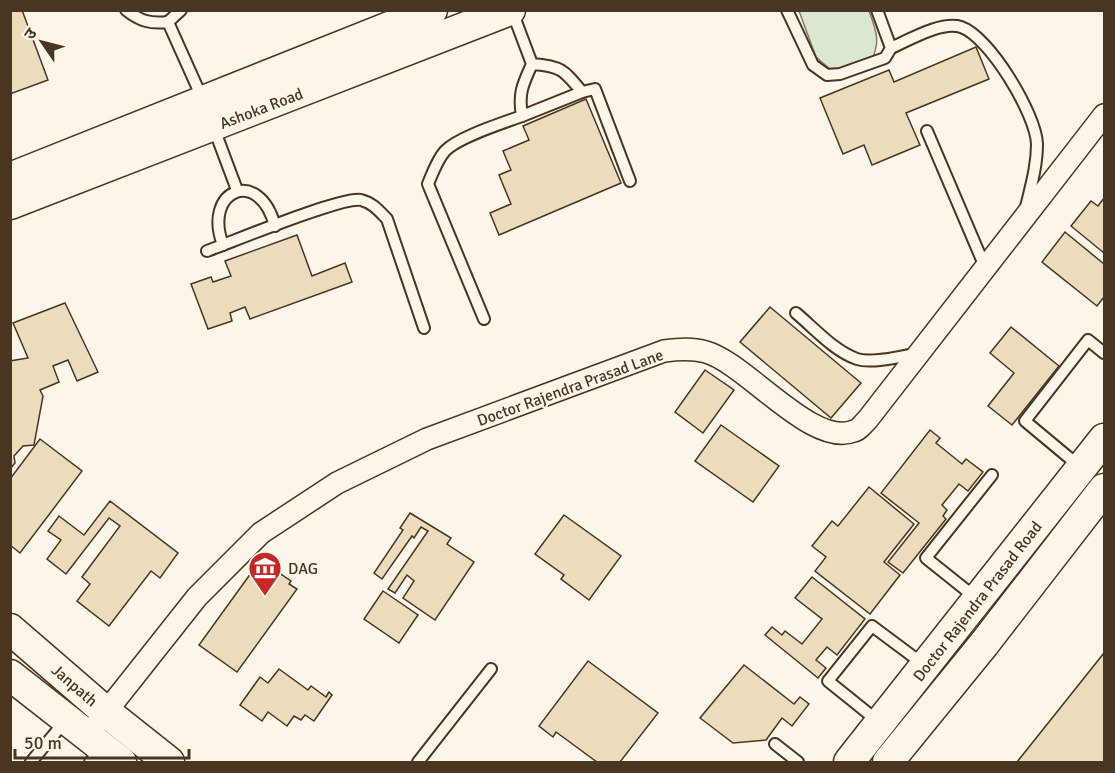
<svg xmlns="http://www.w3.org/2000/svg" width="1115" height="773" font-family="Signika,'Noto Sans Devanagari',sans-serif">
  <style>
    .green { fill: #dce7d0; stroke: #887966; stroke-width: 1.5 }
    .building { fill: #ecdcbc; stroke: #4a3520; stroke-width: 1.5 }
    .lines { fill: none; stroke-linecap: round; stroke-linejoin: round }
    .service-casing { stroke: #4a3520; stroke-width: 14 }
    .minor-casing { stroke: #4a3520; stroke-width: 24 }
    .secondary-casing { stroke: #4a3520; stroke-width: 33 }
    .service { stroke: #fbf6e9; stroke-width: 10 }
    .minor { stroke: #fbf6e9; stroke-width: 21 }
    .secondary { stroke: #fbf6e9; stroke-width: 30 }
    .labels { text-anchor: middle; stroke-width: 4.5; stroke-linejoin: round; paint-order: stroke }
    .street-label { font-size: 16px; fill: #4a3520; stroke: #fbf6e9 }
    .poi-label { font-size: 16px; fill: #4a3520; stroke: #fbf6e9; text-anchor: start }
  </style>
  <rect width="100%" height="100%" fill="#fbf6e9"/>
  <!-- green -->
  <path class="green" d="M 799,11 L 869,11 C 877,33 881,42 870,64 L 838,76 L 816,57 Z"/>
  <!-- building -->
  <g class="building">
    <polygon points="10,10 22,10 48,80 10,94"/>
    <polygon points="976,47 989,79 906,113 920,145 872,165 864,145 843,154 820,98 889,70 894,82"/>
    <polygon points="586,99 621,183 499,235 490,213 511,204 499,175 511,170 503,151 529,140 523,126"/>
    <polygon points="1104,198 1104,253 1071,226 1091,201 1098,206"/>
    <polygon points="1065,232 1104,264 1104,297 1097,306 1042,262"/>
    <polygon points="297,235 312,276 345,263 352,282 250,319 245,307 230,313 232,321 208,329 191,284 211,277 213,282 231,276 225,261"/>
    <polygon points="65,303 98,372 77,381 68,360 53,366 59,382 40,390 43,396 34,445 23,446 14,456 15,463 10,469 10,361 28,358 13,323"/>
    <polygon points="770,307 861,383 831,418 740,342"/>
    <polygon points="1011,327 1059,366 1012,425 988,406 1014,373 990,353"/>
    <polygon points="705,370 734,390 703,433 675,412"/>
    <polygon points="721,425 779,466 753,502 695,461"/>
    <polygon points="930,430 940,438 936,443 962,464 966,459 983,472 968,491 959,484 942,505 947,510 943,516 946,519 903,573 888,562 919,523 881,493"/>
    <polygon points="40,439 82,471 20,553 10,545 10,479"/>
    <polygon points="869,487 914,524 884,562 900,575 870,614 815,571 826,557 812,546 832,521 838,526"/>
    <polygon points="110,501 178,553 160,578 151,571 109,626 77,601 90,584 82,577 120,526 109,518 66,574 47,559 61,540 48,531 59,516 84,535"/>
    <polygon points="410,513 451,538 447,544 474,562 435,620 403,598 414,581 407,575 395,593 388,589 428,531 421,527 414,538 412,536 382,579 374,573 403,530 400,528"/>
    <polygon points="564,515 621,556 589,600 561,579 564,575 535,554"/>
    <polygon points="259,562 278,576 279,573 291,581 289,584 297,589 237,672 199,645"/>
    <polygon points="812,577 865,619 837,655 827,647 816,660 826,668 818,678 765,635 772,627 782,635 785,631 802,644 822,619 795,598"/>
    <polygon points="383,591 418,615 399,643 364,619"/>
    <polygon points="1104,653 1104,762 1017,762"/>
    <polygon points="588,661 658,713 620,762 597,762 556,732 553,737 539,726"/>
    <polygon points="744,665 794,704 800,697 809,704 792,726 782,718 766,740 733,743 700,718"/>
    <polygon points="279,669 308,690 311,686 326,697 329,692 332,695 314,721 305,715 301,720 294,716 287,726 268,712 262,721 240,705 260,677 268,683"/>
  </g>
  <g class="lines">
    <!-- service casing -->
    <g class="service-casing">
      <g id="service">
        <path d="M 126,10 C 140,21 150,24 168,22 L 203,100"/>
        <polyline points="787,10 813,65 827,75 840,74 885,58 891,48 877,10"/>
        <path d="M 512,11 L 532,64 C 523,84 518,93 522,116 L 582,92 C 564,70 561,66 532,64"/>
        <polyline points="168,22 181,10"/>
        <path d="M 891,48 C 909,40 941,21 961,27 C 989,36 1036,114 1037,144 C 1037,166 1031,186 1026,207"/>
        <polyline points="582,92 595,89 630,181"/>
        <polyline points="213,126 237,190"/>
        <polyline points="927,131 985,267"/>
        <path d="M 223,245 C 202,190 259,166 275,226"/>
        <path d="M 207,251 C 232,242 342,196 361,200 C 373,203 379,211 387,219 L 424,328"/>
        <path d="M 796,313 C 814,328 834,351 857,359 C 872,364 903,356 919,353"/>
        <path d="M 484,319 L 428,184 C 433,172 437,160 445,151 C 458,137 503,123 522,116"/>
        <polyline points="1079,466 1025,421 1088,340 1104,353"/>
        <polyline points="976,598 926,558 992,475"/>
        <polyline points="879,722 828,681 872,626 923,664"/>
        <polyline points="775,744 798,762"/>
        <polyline points="31,762 66,720"/>
        <polyline points="90,762 102,749"/>
        <polyline points="418,762 491,669"/>
      </g>
    </g>
    <!-- minor casing -->
    <g class="minor-casing">
      <path id="minor" d="M 98,722 L 197,597 L 261,533 L 337,483 L 427,439 L 664,351 C 679,349 692,348 706,352 C 746,363 812,448 854,431 C 859,430 864,423 868,419 L 1104,115"/>
    </g>
    <!-- secondary casing -->
    <g class="secondary-casing">
      <g id="secondary">
        <polyline points="10,178 432,10"/>
        <polyline points="10,204 510,10"/>
        <polyline points="10,629 106,712 169,762"/>
        <polyline points="10,675 121,762"/>
        <polyline points="849,762 1104,439"/>
        <polyline points="888,762 984,644 1104,489"/>
      </g>
    </g>
    <!-- service -->
    <use href="#service" class="service"/>
    <!-- minor -->
    <use href="#minor" class="minor"/>
    <!-- secondary -->
    <use href="#secondary" class="secondary"/>
  </g>
  <!-- icons -->
  <defs>
    <g id="museum-pin" transform="scale(1.725)"><path d="M0 17L-7.5 6A9.5 9.5 0 1 1 7.5 6Z" fill="#c62828" stroke="#fbf6e9"/><path d="M0-6L6-3V-2H-6V-3ZM-5-1h2V3h-2ZM-1-1h2V3h-2ZM3-1h2V3H3ZM-6 4H6V6H-6Z" fill="#fff"/></g>
  </defs>
  <g fill-rule="evenodd">
    <use href="#museum-pin" x="265" y="568"/>
  </g>
  <g class="labels">
    <!-- street labels -->
    <g class="street-label">
      <text transform="translate(261 108) rotate(-21)" y="6">Ashoka Road</text>
      <text transform="translate(570 387) rotate(-20)" y="6">Doctor Rajendra Prasad Lane</text>
      <text transform="translate(977 601) rotate(-52)" y="6">Doctor Rajendra Prasad Road</text>
      <text transform="translate(75 685) rotate(41)" y="6">Janpath</text>
    </g>
    <!-- poi labels -->
    <g class="poi-label">
      <text x="288" y="574">DAG</text>
    </g>
  </g>
  <!-- border -->
  <rect width="1115" height="773" fill="none" stroke="#4a3520" stroke-width="24"/>
  <!-- north arrow -->
  <g transform="translate(42 42) rotate(305)" stroke="#fbf6e9" stroke-width="4.5" paint-order="stroke">
  <path d="M0-4.5L10 22L0 15L-10 22Z" fill="#4a3520"/>
  <text y="-9" font-size="16" font-weight="bold" text-anchor="middle" fill="#4a3520">उ</text>
  </g>
  <!-- scale -->
  <path d="M15 749v9h174v-9" fill="none" stroke="#4a3520" stroke-width="3"/>
  <text x="24" y="749" font-size="18" fill="#4a3520" stroke="#fbf6e9" stroke-width="4.5" paint-order="stroke">50 m</text>
</svg>
